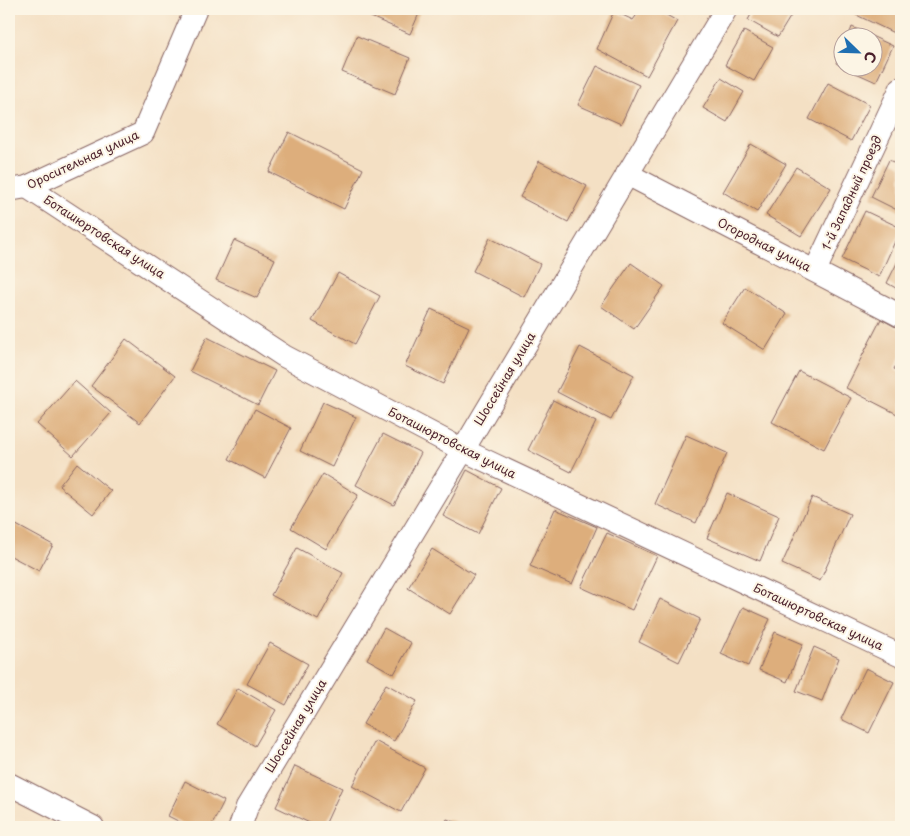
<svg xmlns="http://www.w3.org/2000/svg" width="910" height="836" font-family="'Playpen Sans',sans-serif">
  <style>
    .building { fill: #ddae7c }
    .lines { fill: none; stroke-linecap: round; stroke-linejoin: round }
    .minor-casing { stroke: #866361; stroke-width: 24 }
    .minor { stroke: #fff; stroke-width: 22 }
    .labels { text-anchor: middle; stroke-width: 4; stroke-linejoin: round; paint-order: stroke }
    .street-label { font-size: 12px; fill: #4a1f2b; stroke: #fcf5e5 }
  </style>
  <rect width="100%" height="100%" fill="#fcf5e5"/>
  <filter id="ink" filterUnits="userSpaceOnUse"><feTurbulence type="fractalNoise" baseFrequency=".02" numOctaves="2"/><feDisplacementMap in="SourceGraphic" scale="10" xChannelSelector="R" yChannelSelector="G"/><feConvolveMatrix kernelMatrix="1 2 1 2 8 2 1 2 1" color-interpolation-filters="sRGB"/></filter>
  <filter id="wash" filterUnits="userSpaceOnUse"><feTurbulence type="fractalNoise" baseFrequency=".0096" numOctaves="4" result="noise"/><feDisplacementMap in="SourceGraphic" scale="20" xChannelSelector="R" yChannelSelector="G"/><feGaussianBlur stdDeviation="1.12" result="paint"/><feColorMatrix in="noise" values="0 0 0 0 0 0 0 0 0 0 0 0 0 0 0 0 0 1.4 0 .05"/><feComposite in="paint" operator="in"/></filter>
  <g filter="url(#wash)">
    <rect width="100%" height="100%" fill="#f4e0c4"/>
    <g id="blocks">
      <!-- building -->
      <g class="building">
        <polygon points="366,9 421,9 410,34 364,14"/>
        <polygon points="641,9 656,9 677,21 647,76 597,49 614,11 633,20"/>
        <polygon points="754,9 795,9 778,37 748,20"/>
        <polygon points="844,9 901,9 901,22 896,34"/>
        <polygon points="852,27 893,46 876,82 845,68 872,68 872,38 848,38"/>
        <polygon points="744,31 773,47 754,81 725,65"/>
        <polygon points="357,36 410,58 395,94 342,72"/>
        <polygon points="842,49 842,66 836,63"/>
        <polygon points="597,66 639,85 621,124 578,105"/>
        <polygon points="721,78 744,92 727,122 703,108"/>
        <polygon points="828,83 870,105 851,141 809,119"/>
        <polygon points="289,132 363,169 344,209 269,172"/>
        <polygon points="751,144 786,164 757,212 723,192"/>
        <polygon points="889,160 901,166 901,212 871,197"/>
        <polygon points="539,161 587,186 568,222 520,197"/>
        <polygon points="796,167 831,188 801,236 766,215"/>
        <polygon points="865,211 901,228 879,277 842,259"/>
        <polygon points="490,238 540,264 524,297 473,271"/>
        <polygon points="234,240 275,259 257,298 216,280"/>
        <polygon points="901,255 901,291 887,283"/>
        <polygon points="631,263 664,286 634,329 601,306"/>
        <polygon points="338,273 380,296 355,344 312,321"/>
        <polygon points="745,287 787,314 765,350 722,323"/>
        <polygon points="431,309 469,327 443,384 405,366"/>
        <polygon points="881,319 901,330 901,355 894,369 901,372 901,416 846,388"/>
        <polygon points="207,337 275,371 258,405 190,371"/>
        <polygon points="126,339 175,376 140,423 91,386"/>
        <polygon points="580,347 634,375 611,420 557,392"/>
        <polygon points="799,371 851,398 824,449 772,422"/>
        <polygon points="75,381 111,413 73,456 37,424"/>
        <polygon points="553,400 596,422 571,472 528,450"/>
        <polygon points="323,402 356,417 332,467 300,451"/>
        <polygon points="255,409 291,428 265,478 229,459"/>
        <polygon points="383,434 421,453 394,505 356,485"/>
        <polygon points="686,435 727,453 696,523 655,504"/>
        <polygon points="77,463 111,491 93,514 59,486"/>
        <polygon points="467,470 501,488 478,534 443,516"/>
        <polygon points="323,474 358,495 326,549 291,528"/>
        <polygon points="727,493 779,516 760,561 707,538"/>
        <polygon points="812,497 850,514 820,581 782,564"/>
        <polygon points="555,509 597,527 572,584 530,566"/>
        <polygon points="9,521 53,545 39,571 9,555"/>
        <polygon points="607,533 657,556 632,610 581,587"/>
        <polygon points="297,548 343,573 318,620 271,595"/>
        <polygon points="432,549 474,575 450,614 408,588"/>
        <polygon points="660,599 700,619 679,662 639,642"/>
        <polygon points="743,607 770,619 748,666 721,654"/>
        <polygon points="384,628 411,643 394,674 367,659"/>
        <polygon points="775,632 803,644 787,682 759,670"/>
        <polygon points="270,643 308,664 286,705 247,684"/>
        <polygon points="814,647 839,658 822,701 796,691"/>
        <polygon points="866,668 894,682 869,733 841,719"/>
        <polygon points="386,684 417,701 394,741 363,724"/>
        <polygon points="238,688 276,710 255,746 217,724"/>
        <polygon points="375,741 425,768 401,812 352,786"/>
        <polygon points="295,766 342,788 324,827 318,827 276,807"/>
        <polygon points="185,781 224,801 211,827 190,827 168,816"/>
        <polygon points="447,819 468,827 443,827"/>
      </g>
    </g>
  </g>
  <g filter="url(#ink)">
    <use href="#blocks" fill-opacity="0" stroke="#866361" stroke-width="1"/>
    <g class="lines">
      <!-- minor casing -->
      <g class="minor-casing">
        <g id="minor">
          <polyline points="627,174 901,316"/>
          <polyline points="27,187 284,356 463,450 901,656"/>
          <polyline points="9,190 27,187 143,133 196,9"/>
          <polyline points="815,271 901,88"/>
          <polyline points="9,784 93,827"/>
          <polyline points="240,827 247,807 463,450 726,9"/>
        </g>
      </g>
      <!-- minor -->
      <use href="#minor" class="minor"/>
    </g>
  </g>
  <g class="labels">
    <!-- street labels -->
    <g class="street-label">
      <text transform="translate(83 160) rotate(-25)" y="4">Оросительная улица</text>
      <text transform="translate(852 193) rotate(-65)" y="4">1-й Западный проезд</text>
      <text transform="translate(104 237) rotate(33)" y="4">Боташюртовская улица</text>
      <text transform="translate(764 245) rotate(27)" y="4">Огородная улица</text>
      <text transform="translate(505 379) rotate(-59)" y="4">Шоссейная улица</text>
      <text transform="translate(452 443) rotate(27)" y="4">Боташюртовская улица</text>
      <text transform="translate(818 617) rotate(25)" y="4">Боташюртовская улица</text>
      <text transform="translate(296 726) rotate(-59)" y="4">Шоссейная улица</text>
    </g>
  </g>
  <!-- margin -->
  <rect width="910" height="836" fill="none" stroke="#fcf5e5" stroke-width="30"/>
  <!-- north arrow -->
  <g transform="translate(858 52) rotate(113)"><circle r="24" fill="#fcf5e5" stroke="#b59f9b"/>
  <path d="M0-4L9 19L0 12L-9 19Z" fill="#1f6fb2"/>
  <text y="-8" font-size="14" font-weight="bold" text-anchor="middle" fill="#4a1f2b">С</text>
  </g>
</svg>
